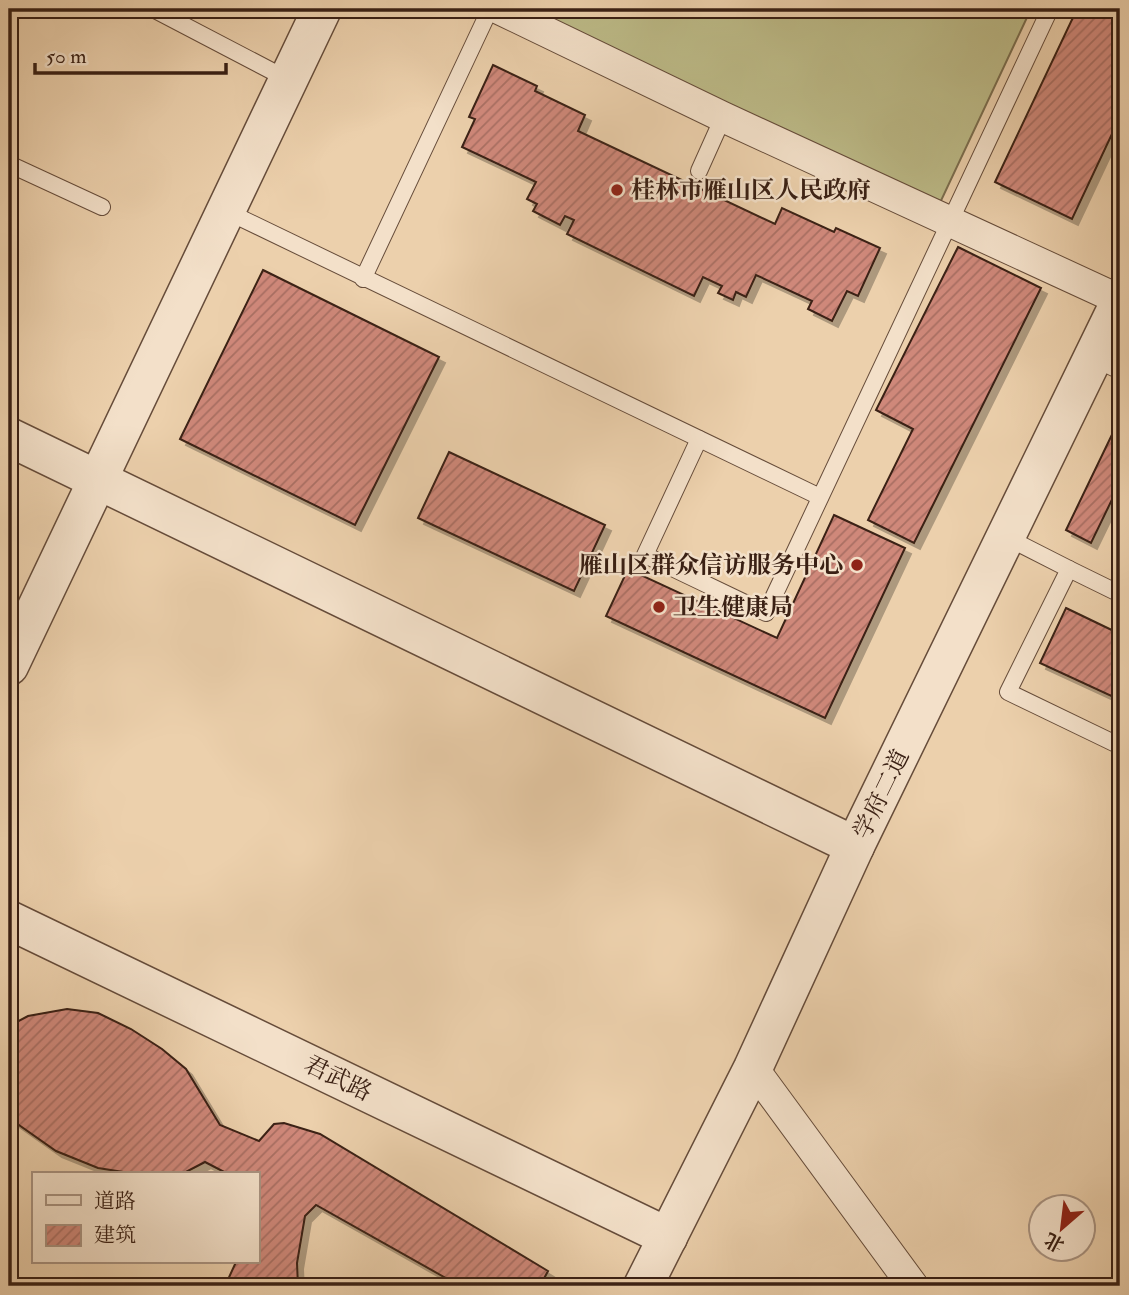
<svg xmlns="http://www.w3.org/2000/svg" width="1129" height="1295" font-family="'IM FELL Double Pica','Noto Serif SC',serif">
  <style>
    .grass { fill: #bcba87; stroke: #7b6d4e; stroke-width: 2 }
    .building { fill: url(#building-hatch); stroke: #3a2014; stroke-width: 2; filter: url(#shadow) }
    .lines { fill: none; stroke-linecap: round; stroke-linejoin: round }
    .service-casing { stroke: #664c3a; stroke-width: 18 }
    .minor-casing { stroke: #664c3a; stroke-width: 32 }
    .tertiary-casing { stroke: #664c3a; stroke-width: 41 }
    .service { stroke: #f3e0c9; stroke-width: 16 }
    .minor { stroke: #f3e0c9; stroke-width: 30 }
    .tertiary { stroke: #f3e0c9; stroke-width: 38 }
    .poi-dot { fill: #8f2418; stroke: #f3e0c9; stroke-width: 2.5 }
    .labels { text-anchor: middle; stroke-width: 5; stroke-linejoin: round; paint-order: stroke }
    .poi-label { font-size: 24px; font-weight: bold; fill: #3a2014; stroke: #f3e0c9; text-anchor: start }
    .street-label { font-size: 24px; fill: #3a2014; stroke: #f3e0c9 }
  </style>
  <defs>
    <pattern id="building-hatch" width="6" height="6" patternUnits="userSpaceOnUse" patternTransform="scale(1.75)"><rect width="6" height="6" fill="#cf887a"/><path d="M-1 1l2-2M0 6l6-6M5 7l2-2" fill="none" stroke="#a96f63"/></pattern>
    <filter id="shadow"><feDropShadow dx="6" dy="6" stdDeviation="0" flood-color="#0004"/></filter>
  </defs>
  <rect width="100%" height="100%" fill="#ecd0ac"/>
  <filter id="stains"><feTurbulence type="fractalNoise" baseFrequency=".00286" numOctaves="4"/><feColorMatrix values="0 0 0 0 .2 0 0 0 0 .09 0 0 0 0 .02 0 0 0 .5 -.17"/></filter>
  <radialGradient id="worn" r=".72"><stop offset=".6" stop-color="#630" stop-opacity="0"/><stop offset="1" stop-color="#630" stop-opacity=".3"/></radialGradient>
  <!-- grass -->
  <polygon class="grass" points="531,9 1031,9 939,205"/>
  <!-- building -->
  <g class="building">
    <polygon points="1077,9 1120,9 1120,117 1072,219 995,182"/>
    <polygon points="493,65 537,86 535,91 585,115 578,131 775,224 782,208 834,232 836,228 880,248 858,296 847,291 832,321 808,309 812,301 756,275 746,297 736,292 733,300 718,293 722,286 703,277 694,296 567,234 574,220 565,216 560,225 533,211 537,204 527,199 536,182 462,147 475,119 469,117"/>
    <polygon points="958,247 1041,288 914,543 868,520 913,429 876,410"/>
    <polygon points="263,270 439,357 355,525 180,439"/>
    <polygon points="1120,418 1120,483 1091,543 1066,530"/>
    <polygon points="449,452 605,525 574,591 418,518"/>
    <polygon points="834,515 905,548 825,718 606,616 628,569 777,638"/>
    <polygon points="1066,608 1120,634 1120,700 1040,663"/>
    <polygon points="67,1009 98,1013 131,1029 162,1049 186,1069 220,1125 259,1141 274,1124 284,1123 320,1134 548,1271 540,1286 460,1286 316,1205 305,1216 297,1263 298,1286 225,1286 236,1262 257,1262 257,1174 228,1174 205,1162 182,1174 136,1174 98,1168 56,1151 9,1118 9,1026 28,1016"/>
  </g>
  <g class="lines">
    <!-- service casing -->
    <g class="service-casing">
      <g id="service">
        <polyline points="153,9 287,79"/>
        <polyline points="9,164 102,207"/>
        <polyline points="699,171 725,113"/>
        <polyline points="226,211 820,497"/>
        <polyline points="363,279 490,9"/>
        <polyline points="1093,358 1120,371"/>
        <polyline points="699,439 645,555 766,613 1050,9"/>
        <polyline points="1006,537 1069,569 1008,692 1120,746"/>
        <polyline points="1069,569 1120,594"/>
      </g>
    </g>
    <!-- minor casing -->
    <g class="minor-casing">
      <g id="minor">
        <polyline points="499,9 723,117 1120,300"/>
        <polyline points="753,1068 913,1286"/>
      </g>
    </g>
    <!-- tertiary casing -->
    <g class="tertiary-casing">
      <g id="tertiary">
        <polyline points="9,437 855,846"/>
        <polyline points="9,666 322,9"/>
        <polyline points="9,920 668,1237"/>
        <polyline points="643,1286 753,1068 855,846 1120,302"/>
      </g>
    </g>
    <!-- service -->
    <use href="#service" class="service"/>
    <!-- minor -->
    <use href="#minor" class="minor"/>
    <!-- tertiary -->
    <use href="#tertiary" class="tertiary"/>
  </g>
  <!-- markers -->
  <g class="poi-dot">
    <circle cx="617" cy="190" r="7"/>
    <circle cx="857" cy="565" r="7"/>
    <circle cx="659" cy="607" r="7"/>
  </g>
  <g class="labels">
    <!-- poi labels -->
    <g class="poi-label">
      <text x="631" y="198">桂林市雁山区人民政府</text>
      <text x="843" y="573" text-anchor="end">雁山区群众信访服务中心</text>
      <text x="673" y="615">卫生健康局</text>
    </g>
    <!-- street labels -->
    <g class="street-label">
      <text transform="translate(881 794) rotate(-64)" y="8">学府二道</text>
      <text transform="translate(338 1078) rotate(26)" y="8">君武路</text>
    </g>
  </g>
  <!-- margin -->
  <rect width="1129" height="1295" fill="none" stroke="#ecd0ac" stroke-width="35"/>
  <rect x="10" y="10" width="1108" height="1274" fill="none" stroke="#3a2014" stroke-width="3.5"/>
  <rect x="18" y="18" width="1094" height="1260" fill="none" stroke="#3a2014" stroke-width="2"/>
  <!-- legend -->
  <rect x="32" y="1172" width="228" height="91" fill="#f3e0c9" stroke="#a99381" stroke-width="2"/>
  <rect x="46" y="1195" width="35" height="10" fill="#f3e0c9" stroke="#a99381" stroke-width="2"/>
  <text x="94" y="1208" font-size="21" fill="#3a2014">道路</text>
  <rect x="46" y="1225" width="35" height="21" fill="url(#building-hatch)" stroke="#a99381" stroke-width="2"/>
  <text x="94" y="1242" font-size="21" fill="#3a2014">建筑</text>
  <!-- north arrow -->
  <g transform="translate(1062 1228) rotate(208)"><circle r="33" fill="#f3e0c9" stroke="#a99381" stroke-width="2"/>
  <path d="M0-5L12 26L0 18L-12 26Z" fill="#8f2418"/>
  <text y="-10" font-size="19" font-weight="bold" text-anchor="middle" fill="#3a2014">北</text>
  </g>
  <!-- scale -->
  <path d="M35 63v10h191v-10" fill="none" stroke="#3a2014" stroke-width="3.5"/>
  <text x="46" y="63" font-size="21" fill="#3a2014" stroke="#f3e0c9" stroke-width="5" paint-order="stroke">50 m</text>
  <rect width="100%" height="100%" filter="url(#stains)"/>
  <rect width="100%" height="100%" fill="url(#worn)"/>
</svg>
